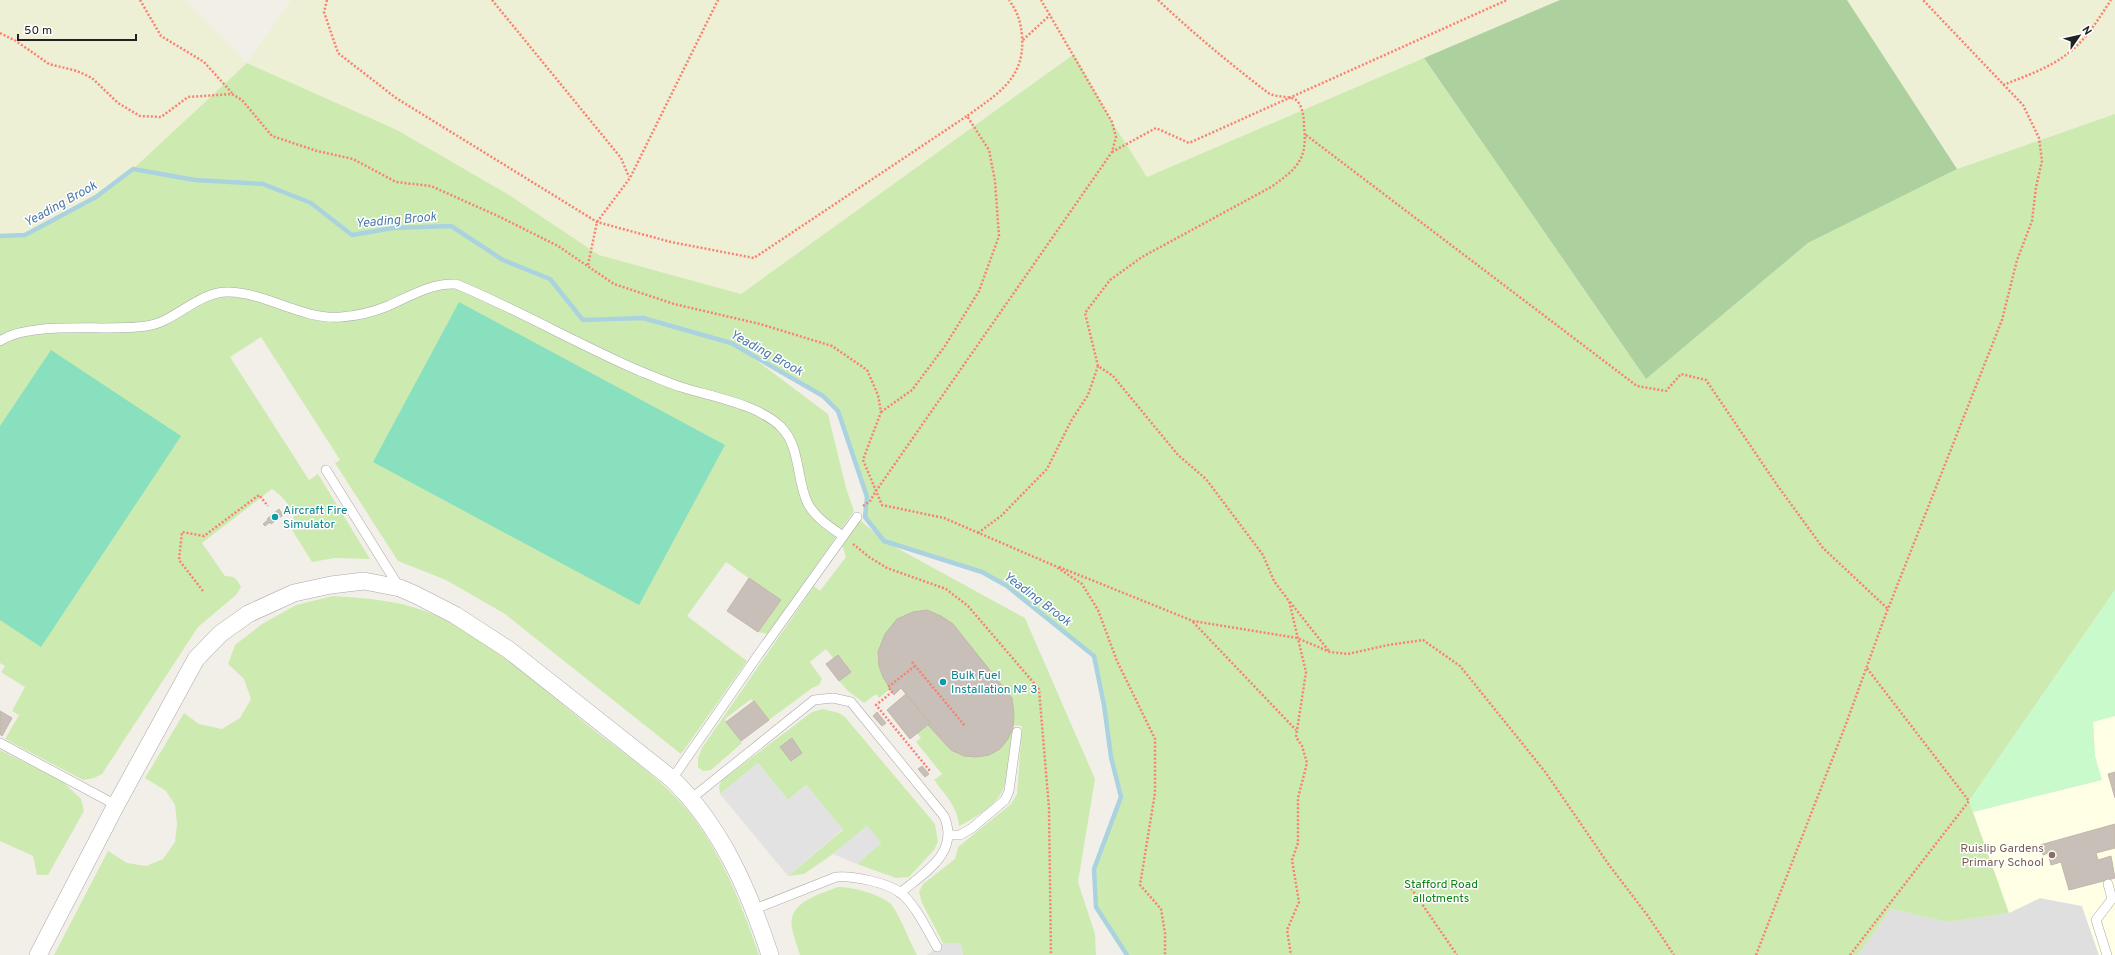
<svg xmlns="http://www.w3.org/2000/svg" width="2115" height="955" font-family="Overpass,sans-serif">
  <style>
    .residential { fill: #e0dfdf }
    .education { fill: #ffffe5 }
    .farmland { fill: #eef0d5 }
    .grass { fill: #cdebb0 }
    .forest { fill: #add19e }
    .park { fill: #c8facc }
    .pitch { fill: #88e0be }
    .parking { fill: #e2e2e2 }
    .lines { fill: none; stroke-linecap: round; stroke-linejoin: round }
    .stream { stroke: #aad3df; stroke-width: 4.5 }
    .building { fill: #c7bfb8; stroke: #c4b6ab }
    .lane-casing { stroke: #a9a9a9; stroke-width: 10 }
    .street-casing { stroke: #a9a9a9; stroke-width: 18 }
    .path { stroke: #fa8072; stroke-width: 2.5; stroke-dasharray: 2 2; stroke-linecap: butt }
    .lane { stroke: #fff; stroke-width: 9 }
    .street { stroke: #fff; stroke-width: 17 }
    .culture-dot { fill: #0f9aa8; stroke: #fff; stroke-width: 1.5 }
    .education-dot { fill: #8d6e63; stroke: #fff; stroke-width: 1.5 }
    .labels { text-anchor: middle; stroke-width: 3; stroke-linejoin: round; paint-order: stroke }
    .culture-label { font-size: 12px; fill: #0d838f; stroke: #fff; text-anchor: start }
    .education-label { font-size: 12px; fill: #785e54; stroke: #fff; text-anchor: end }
    .park-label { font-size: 12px; fill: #0c8416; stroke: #fff }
    .water-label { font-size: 13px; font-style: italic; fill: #4a7aab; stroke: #fff }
  </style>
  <rect width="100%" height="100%" fill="#f2efe9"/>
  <!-- residential -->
  <polygon class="residential" points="2040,898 2082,906 2099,955 1858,955 1891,909 1948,922 2009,913"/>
  <!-- education -->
  <polygon class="education" points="2115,716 2115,955 2099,955 2082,906 2040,898 2009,913 1973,812 2101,780 2095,756 2093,721"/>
  <!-- farmland -->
  <g class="farmland">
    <polygon points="0,0 185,0 247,63 291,0 1560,0 1147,177 1112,122 1073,54 741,294 599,255 509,195 133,169 96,197 25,235 0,236"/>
    <polygon points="1847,0 2115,0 2115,114 1957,169"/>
  </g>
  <!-- grass -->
  <g class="grass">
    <path d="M 1074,54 L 1112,122 L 1147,177 L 1424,58 L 1646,379 L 1808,243 L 1957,169 L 2115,114 L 2115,590 L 1969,801 L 2009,913 L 1948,922 L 1891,909 L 1858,955 L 1127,955 L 1096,907 L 1094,869 L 1121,797 L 1111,757 L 1104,705 L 1094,656 L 1007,586 L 982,572 L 886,542 L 1025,618 L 1095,779 L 1078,882 L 1095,934 L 1096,955 L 963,955 L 960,943 L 943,943 L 922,903 L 919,892 L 923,884 L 955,859 L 958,847 L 1011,804 L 1017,794 L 1022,726 L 1013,725 C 1011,742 1009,783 1000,795 C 991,808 973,819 959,826 C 958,807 945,795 934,780 L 942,774 L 916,742 L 921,738 L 917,733 L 929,723 L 901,688 L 894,695 L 890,689 L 879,698 L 876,694 L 864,703 L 848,691 L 839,681 L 851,672 L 838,655 L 833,658 L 826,649 L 810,662 L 822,679 L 819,685 L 812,688 L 769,720 L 751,699 L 725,719 L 742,743 L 711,770 L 703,771 L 698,767 L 698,758 L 702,748 L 814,586 L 820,591 L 846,557 L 842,545 L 860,520 L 882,539 L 865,517 L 867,497 L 838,411 L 823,396 L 736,345 L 828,414 L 846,488 L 854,511 L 768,634 L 758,632 L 780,600 L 726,562 L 687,616 L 747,661 L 681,754 L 505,614 L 446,580 L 398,561 L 335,463 L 340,460 L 261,337 L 230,357 L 309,480 L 318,474 L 370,559 L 335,558 L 312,562 L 292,530 C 299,514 285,498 272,489 L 202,543 L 225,576 C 235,576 237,579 241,587 L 236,595 L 198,627 L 102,774 L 94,778 L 83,780 L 5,739 L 19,715 L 12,711 L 25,687 L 1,672 L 5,666 L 0,663 L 0,236 L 25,235 L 96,197 L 133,169 L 247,63 L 397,130 L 509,195 L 599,255 L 741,294 Z"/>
    <path d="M 333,596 C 365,598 395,600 425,611 C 483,633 546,692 595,731 C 627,756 663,780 689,812 C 722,854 742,905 759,955 L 54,955 L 108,851 L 127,863 L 146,866 L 163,859 L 175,842 L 177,824 L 175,805 L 166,791 L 145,778 L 184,713 L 199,724 L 222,729 L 240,718 L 251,699 L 244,679 L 228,664 L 235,645 L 262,624 L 296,605 Z"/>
    <polygon points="823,709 839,713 845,717 935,824 938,842 934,850 909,877 896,878 857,864 881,843 867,826 833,854 804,874 788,876 843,830 806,785 788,800 758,763 720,794 719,786 722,780 812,712"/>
    <polygon points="0,750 62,781 81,799 84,811 48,875 37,875 33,856 0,841"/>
    <path d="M 838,887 C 853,887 880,894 891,904 C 897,910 912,946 917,955 L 800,955 C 797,946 794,937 792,928 C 787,902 820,894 838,887 Z"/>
  </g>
  <!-- forest -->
  <polygon class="forest" points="1560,0 1847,0 1957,169 1808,243 1646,379 1424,58"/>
  <!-- park -->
  <polygon class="park" points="2115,590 2115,716 2093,722 2095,756 2102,780 1973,812 1969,801"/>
  <!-- pitch -->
  <g class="pitch">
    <polygon points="459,302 725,445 639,605 373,462"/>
    <polygon points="51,350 181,436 41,647 0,620 0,426"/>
  </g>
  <!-- parking -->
  <g class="parking">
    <polygon points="758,763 788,800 806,785 843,829 788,876 720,794"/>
    <polygon points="867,826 881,843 857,864 833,854"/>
    <polygon points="943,943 960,943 963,955 927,955"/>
  </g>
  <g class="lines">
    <!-- stream -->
    <polyline class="stream" points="0,236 25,235 96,197 133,169 195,180 263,184 311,203 352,235 393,228 451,226 503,260 550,279 583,320 643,318 731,343 823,396 838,411 867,497 865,517 884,541 982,572 1007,586 1094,656 1104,705 1111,757 1121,797 1094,869 1096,907 1127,955"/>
  </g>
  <!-- building -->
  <g class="building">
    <polygon points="279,509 283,515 271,524 270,522 265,526 263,524 268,520 267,519"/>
    <polygon points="749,578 781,600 758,632 727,611"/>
    <polygon points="927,610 941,616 953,624 1012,698 1014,715 1013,728 1008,739 1000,749 989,755 977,757 964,756 951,750 928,725 930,723 901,688 894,695 883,677 879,666 878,652 885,634 897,619 913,612"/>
    <polygon points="838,655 851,672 839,681 826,664"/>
    <polygon points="906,694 930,723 910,739 887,710"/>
    <polygon points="754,701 769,720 741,741 726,722"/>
    <polygon points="0,711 12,718 2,736 0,734"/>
    <polygon points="877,712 886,723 882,726 873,716"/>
    <polygon points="792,738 802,753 791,761 780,747"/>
    <polygon points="922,766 929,774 925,777 918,769"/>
    <polygon points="2115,772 2115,798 2108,774"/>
    <polygon points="2115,824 2115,848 2096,853 2098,860 2111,856 2115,878 2069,890 2061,862 2051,865 2048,853 2043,855 2040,845"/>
  </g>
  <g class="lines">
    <!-- lane casing -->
    <g class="lane-casing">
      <g id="lane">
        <path d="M 0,341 C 31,320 106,332 146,326 C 176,322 198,291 229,292 C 267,293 302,320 341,317 C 356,316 373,312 388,306 C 410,296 431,283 456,284 C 519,310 579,345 642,372 C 655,377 668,383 681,387 C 712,397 758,404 781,427 C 801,447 796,480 808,504 C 816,518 830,527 843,536"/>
        <polyline points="326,470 399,587"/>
        <polyline points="0,743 116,805"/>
        <polyline points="672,779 756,658 857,517"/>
        <path d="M 692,798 L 814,700 L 833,698 L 851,702 L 944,816 C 960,853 925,872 900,893"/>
        <polyline points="949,835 960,835 972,828 1005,800 1009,791 1017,732"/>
        <path d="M 755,909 L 836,877 C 852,875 888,883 901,893 C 917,907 927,930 937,947"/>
        <polyline points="2107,955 2096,920 2112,899 2108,884"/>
      </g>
    </g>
    <!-- street casing -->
    <g class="street-casing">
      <path id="street" d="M 38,955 L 116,805 L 196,659 L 220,634 L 248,614 L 294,593 L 331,585 L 364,581 L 400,588 L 416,595 L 455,615 L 509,650 L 672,779 C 721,826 749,891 770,955"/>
    </g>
    <!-- path -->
    <g class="path">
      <polyline points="140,0 161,36 204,62 232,93"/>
      <polyline points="327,0 324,12 338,53 396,98 597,222 671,242 754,258 967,116"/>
      <polyline points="492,0 621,158 629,177"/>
      <path d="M 1158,0 C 1193,33 1229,63 1267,92 C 1275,99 1292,94 1298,102 C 1303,108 1304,119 1304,126 C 1308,159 1297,169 1271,187 L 1142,257 L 1110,280 L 1085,313 L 1098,366 L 1113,376 L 1178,455 L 1206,479 L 1263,555 L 1274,581 L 1289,601 L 1306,672 L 1296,737 L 1302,746 L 1307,763 L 1298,798 L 1298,843 L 1292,860 L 1299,902 L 1287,930 L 1291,955"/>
      <polyline points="0,33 16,41 49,64 77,71 92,78 118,103 140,116 161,117 188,97 232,94 242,100 272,136 317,151 353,159 396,182 431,186 500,217 558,246 614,284 674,304 760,324 832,346 867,370 878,395 881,412 863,460 882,505 944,518 1055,566 1082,584 1098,610 1117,661 1155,739 1155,793 1140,885 1161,909 1165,933 1165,955"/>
      <polyline points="1023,40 1050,15"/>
      <path d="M 2003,85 C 2026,76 2052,67 2071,51 C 2088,37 2099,18 2111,0"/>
      <polyline points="1306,135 1637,386 1666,391 1681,374 1706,380 1777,485 1823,548 1888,609"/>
      <polyline points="1112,152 1156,128 1189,143 1507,0"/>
      <polyline points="588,265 597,222 630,178 718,0"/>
      <path d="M 881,412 L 912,390 L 945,346 L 979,291 L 999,236 L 995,181 L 989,150 L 967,116 C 997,94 1025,79 1022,37 C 1021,22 1018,13 1009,0"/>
      <polyline points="863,506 870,501 876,491 1112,152 1116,137 1112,122 1041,0"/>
      <polyline points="978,533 1001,516 1047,469 1071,421 1088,395 1098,366"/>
      <polyline points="853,544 869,557 887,568 946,589 968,606 1039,689 1049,808 1051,955"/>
      <polyline points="1059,567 1193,621 1297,638 1330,652 1348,654 1388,645 1423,640 1460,666 1546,773 1609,865 1648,916 1674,955"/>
      <polyline points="203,591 179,560 182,532 204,536 259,495 268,506"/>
      <polyline points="1290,602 1329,651"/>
      <polyline points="1193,622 1296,730"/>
      <polyline points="912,662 965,726"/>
      <polyline points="915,666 888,687 892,692 876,705 930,771"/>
      <polyline points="1409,885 1457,955"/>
      <polyline points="1756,955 1846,724 1884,619 2002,320 2017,260 2032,221 2036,187 2042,161 2039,138 2023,105 1923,0"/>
      <polyline points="1850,955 1969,801 1866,667"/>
    </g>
    <!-- lane -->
    <use href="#lane" class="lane"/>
    <!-- street -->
    <use href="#street" class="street"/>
  </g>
  <!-- markers -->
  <g class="culture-dot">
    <circle cx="275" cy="517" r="4"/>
    <circle cx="943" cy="682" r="4"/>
  </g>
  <circle class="education-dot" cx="2052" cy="855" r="4"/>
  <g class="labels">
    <!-- culture labels -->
    <g class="culture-label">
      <text x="283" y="514">Aircraft Fire<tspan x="283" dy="14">Simulator</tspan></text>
      <text x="951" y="679">Bulk Fuel<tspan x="951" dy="14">Installation № 3</tspan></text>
    </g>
    <!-- education labels -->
    <g class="education-label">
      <text x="2044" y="852">Ruislip Gardens<tspan x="2044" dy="14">Primary School</tspan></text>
    </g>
    <!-- park labels -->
    <g class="park-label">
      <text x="1441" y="888">Stafford Road<tspan x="1441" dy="14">allotments</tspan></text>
    </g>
    <!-- water labels -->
    <g class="water-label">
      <text transform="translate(60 203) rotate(-29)" y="5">Yeading Brook</text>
      <text transform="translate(396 219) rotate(-5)" y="5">Yeading Brook</text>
      <text transform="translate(767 352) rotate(29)" y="5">Yeading Brook</text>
      <text transform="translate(1038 598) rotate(37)" y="5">Yeading Brook</text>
    </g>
  </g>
  <!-- north arrow -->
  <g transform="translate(2079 36) rotate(56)" stroke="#ffffff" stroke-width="3" paint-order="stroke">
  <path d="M0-3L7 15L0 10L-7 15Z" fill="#222222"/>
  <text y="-6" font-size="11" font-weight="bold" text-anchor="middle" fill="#222222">N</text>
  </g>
  <!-- scale -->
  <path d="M18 34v6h118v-6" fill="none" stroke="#222222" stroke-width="2"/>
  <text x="24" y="34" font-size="12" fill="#222222" stroke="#ffffff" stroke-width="3" paint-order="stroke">50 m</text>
</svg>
